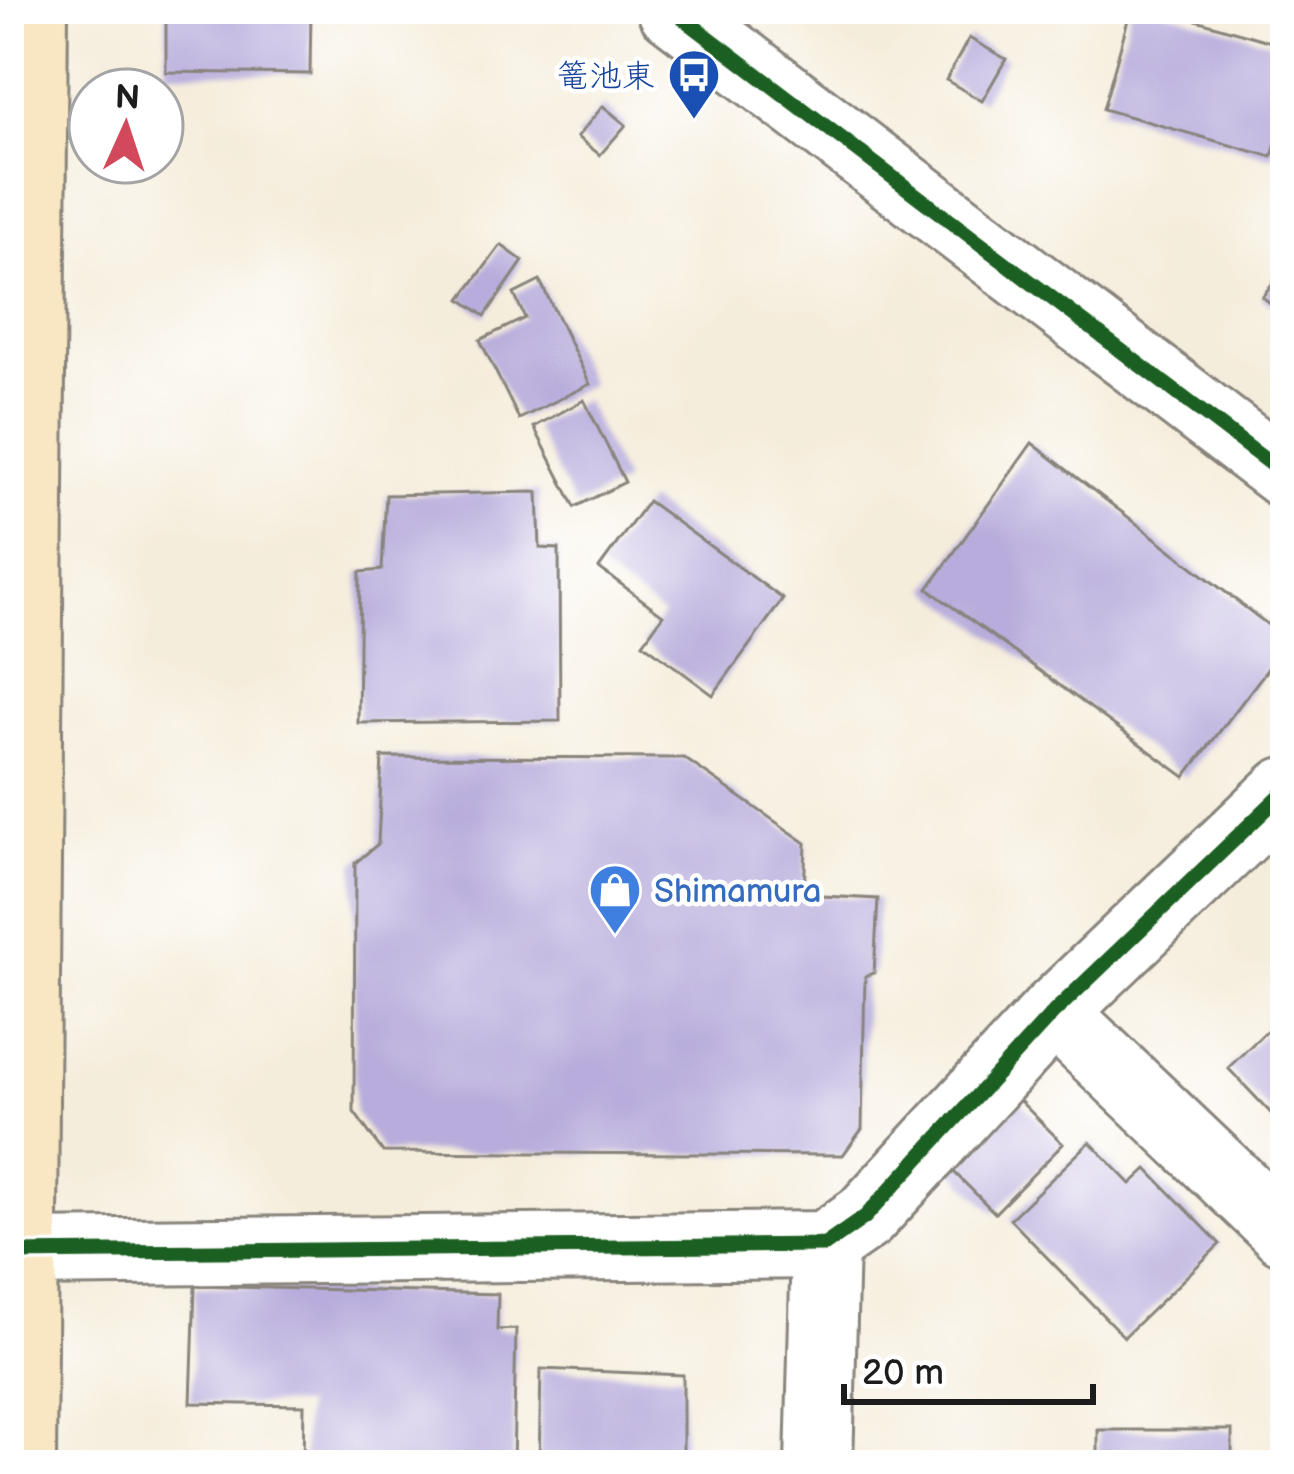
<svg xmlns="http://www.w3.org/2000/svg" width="1294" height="1474" font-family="'Balsamiq Sans','Klee One',sans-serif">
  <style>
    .building { fill: #b7acdb }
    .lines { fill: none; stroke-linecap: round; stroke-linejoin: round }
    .minor-casing { stroke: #88847c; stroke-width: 72 }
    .tertiary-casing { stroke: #88847c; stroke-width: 72 }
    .secondary-casing { stroke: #88847c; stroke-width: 72 }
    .minor { stroke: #fff; stroke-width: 66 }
    .tertiary { stroke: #fff; stroke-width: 66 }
    .secondary { stroke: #f9e7c3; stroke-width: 66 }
    .cycleway-casing { stroke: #fff; stroke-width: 22 }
    .cycleway { stroke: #1b5e20; stroke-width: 15 }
    .labels { text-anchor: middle; stroke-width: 9; stroke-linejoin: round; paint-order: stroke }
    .transit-label { font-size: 33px; fill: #164399; stroke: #fff; text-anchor: end }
    .shop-label { font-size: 33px; fill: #366cbe; stroke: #fff; text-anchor: start }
  </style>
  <rect width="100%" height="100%" fill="#fff"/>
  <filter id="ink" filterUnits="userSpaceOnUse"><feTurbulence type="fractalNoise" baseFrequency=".00833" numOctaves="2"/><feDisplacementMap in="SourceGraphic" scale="24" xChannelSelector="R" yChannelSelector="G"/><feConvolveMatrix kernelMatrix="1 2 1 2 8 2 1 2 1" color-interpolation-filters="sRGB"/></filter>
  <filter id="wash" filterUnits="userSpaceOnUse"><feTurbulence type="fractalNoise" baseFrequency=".004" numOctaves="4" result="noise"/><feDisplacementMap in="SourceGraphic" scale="48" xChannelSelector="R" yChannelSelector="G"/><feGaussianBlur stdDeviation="2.7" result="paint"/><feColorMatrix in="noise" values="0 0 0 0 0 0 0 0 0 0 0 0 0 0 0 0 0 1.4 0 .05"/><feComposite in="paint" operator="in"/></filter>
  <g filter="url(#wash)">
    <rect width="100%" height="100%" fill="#f5eddb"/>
    <g id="blocks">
      <!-- building -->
      <g class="building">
        <polygon points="166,9 311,9 310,74 166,72"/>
        <polygon points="1131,9 1159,9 1285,46 1285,112 1272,157 1103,109"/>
        <polygon points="969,38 1006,59 982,101 946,80"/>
        <polygon points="603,106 626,125 600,155 577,137"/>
        <polygon points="501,245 523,261 485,316 461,299"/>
        <polygon points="1285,267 1285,314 1262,297"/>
        <polygon points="540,281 590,384 519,419 480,340 525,318 514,294"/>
        <polygon points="584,400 625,482 575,507 534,427"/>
        <polygon points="1032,443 1285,638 1285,646 1185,777 928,589"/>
        <polygon points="538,492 540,548 559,549 560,721 358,723 360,572 382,570 386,495"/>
        <polygon points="648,501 783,599 713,695 643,643 663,615 599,568"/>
        <polygon points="382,757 684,758 806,843 804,895 878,899 874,973 865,976 862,1129 843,1155 383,1152 354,1112 355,863 378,844"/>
        <polygon points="1285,1013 1285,1128 1228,1068"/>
        <polygon points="1018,1099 1063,1144 995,1213 950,1168"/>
        <polygon points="1090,1142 1131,1184 1147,1169 1220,1244 1124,1337 1010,1219"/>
        <polygon points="195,1286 498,1294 497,1330 516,1329 513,1465 303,1465 304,1405 191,1403"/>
        <polygon points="541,1369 683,1375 683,1465 539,1465"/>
        <rect x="1098" y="1430" width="134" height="35"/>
      </g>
    </g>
  </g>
  <g filter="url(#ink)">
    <use href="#blocks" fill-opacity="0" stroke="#88847c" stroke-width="3"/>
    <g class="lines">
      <!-- minor casing -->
      <g class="minor-casing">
        <g id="minor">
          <polyline points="1054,1012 1285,1232"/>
          <polyline points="24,1253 825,1245 865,1217 1054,1012 1285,791"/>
          <polyline points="819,1465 825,1245"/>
        </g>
      </g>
      <!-- tertiary casing -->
      <g class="tertiary-casing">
        <polyline id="tertiary" points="671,9 1285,475"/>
      </g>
      <!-- secondary casing -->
      <g class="secondary-casing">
        <polyline id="secondary" points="22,1465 34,9"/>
      </g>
      <!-- minor -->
      <use href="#minor" class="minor"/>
      <!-- tertiary -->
      <use href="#tertiary" class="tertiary"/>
      <!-- secondary -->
      <use href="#secondary" class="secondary"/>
      <!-- cycleway casing -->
      <g class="cycleway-casing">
        <g id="cycleway">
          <polyline points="671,9 1285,475"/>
          <polyline points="9,1253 825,1245 865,1217 1054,1012 1285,791"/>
        </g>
      </g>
      <!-- cycleway -->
      <use href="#cycleway" class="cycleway"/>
    </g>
  </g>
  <!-- icons -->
  <defs>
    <g id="bus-pin" transform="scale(2.7)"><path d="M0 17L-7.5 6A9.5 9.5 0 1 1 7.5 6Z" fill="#1a4fb4" stroke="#fff"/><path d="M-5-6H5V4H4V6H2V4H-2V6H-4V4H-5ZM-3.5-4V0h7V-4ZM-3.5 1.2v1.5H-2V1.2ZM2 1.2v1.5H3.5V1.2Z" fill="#fff"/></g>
    <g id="shop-pin" transform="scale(2.7)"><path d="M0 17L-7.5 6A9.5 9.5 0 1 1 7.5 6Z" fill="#3f7fe0" stroke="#fff"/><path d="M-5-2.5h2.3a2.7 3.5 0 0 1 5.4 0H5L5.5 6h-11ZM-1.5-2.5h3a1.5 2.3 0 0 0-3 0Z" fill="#fff"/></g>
  </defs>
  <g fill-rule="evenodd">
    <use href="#bus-pin" x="694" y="75"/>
    <use href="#shop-pin" x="615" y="890"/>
  </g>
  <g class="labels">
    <!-- transit labels -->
    <g class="transit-label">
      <text x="655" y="87">篭池東</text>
    </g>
    <!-- shop labels -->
    <g class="shop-label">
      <text x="654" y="902">Shimamura</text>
    </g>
  </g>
  <!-- margin -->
  <rect width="1294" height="1474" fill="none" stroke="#fff" stroke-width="48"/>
  <!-- north arrow -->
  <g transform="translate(126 126) rotate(3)"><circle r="57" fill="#ffffff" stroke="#a4a4a4" stroke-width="3"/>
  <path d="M0-9L21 45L0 30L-21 45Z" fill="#d1495b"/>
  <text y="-18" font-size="33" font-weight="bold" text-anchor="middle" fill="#1c1c1c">N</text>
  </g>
  <!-- scale -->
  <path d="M844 1384v18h249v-18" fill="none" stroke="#1c1c1c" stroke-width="6"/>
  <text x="862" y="1384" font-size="36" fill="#1c1c1c" stroke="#ffffff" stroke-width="9" paint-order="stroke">20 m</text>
</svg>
